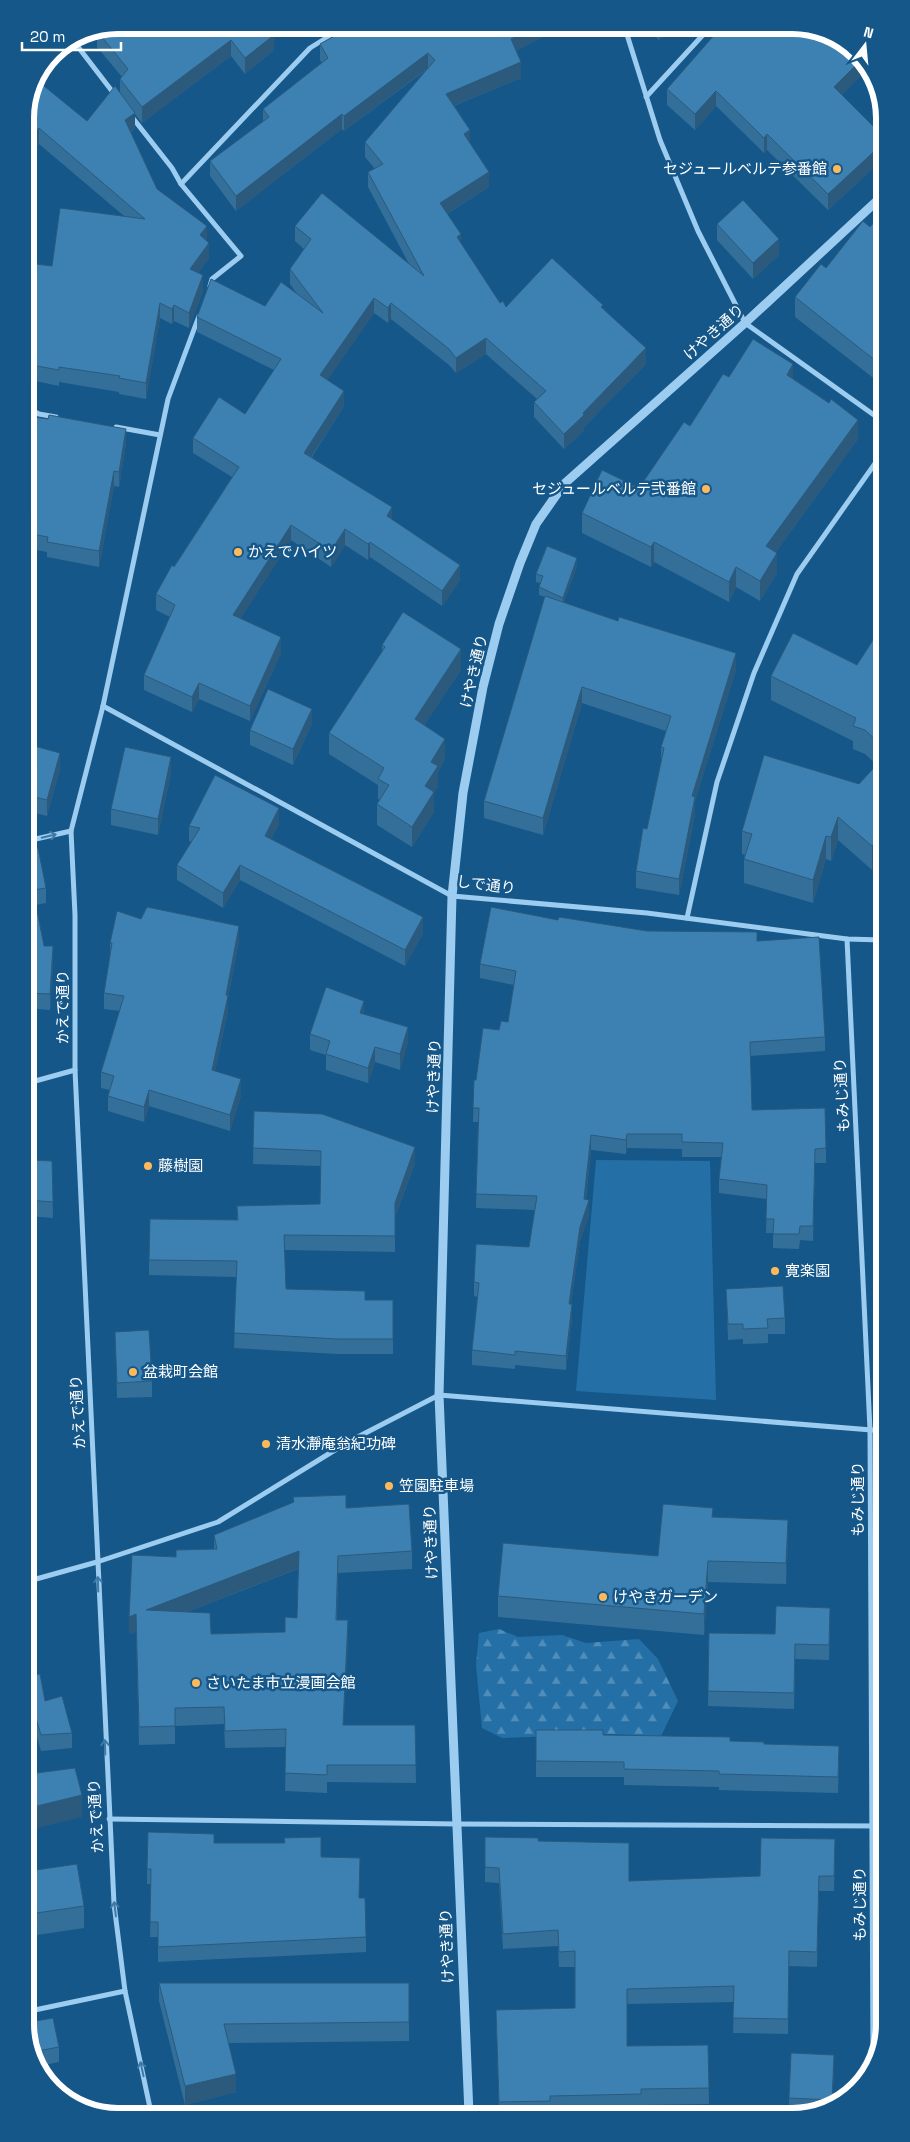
<svg xmlns="http://www.w3.org/2000/svg" width="910" height="2142" font-family="'Space Grotesk','Noto Sans JP',sans-serif">
  <style>
    .forest { fill: url(#forest-firs) }
    .garden { fill: #2470a6 }
    .lines { fill: none; stroke-linecap: round; stroke-linejoin: round }
    .minor { stroke: #9cccef; stroke-width: 5 }
    .tertiary { stroke: #9cccef; stroke-width: 9 }
    .wall { fill: #346f99; fill-rule: evenodd }
    .shaded-wall { fill: #2b5a7d }
    .building { fill: #3d81b2; stroke: #2b5a7d; fill-rule: evenodd }
    .oneway { stroke: #3e7aa8 }
    .poi-dot { fill: #ffb95a; stroke: #155789; stroke-width: 2 }
    .labels { text-anchor: middle; stroke-width: 5; stroke-linejoin: round; paint-order: stroke }
    .poi-label { font-size: 15px; fill: #fff; stroke: #155789; text-anchor: start }
    .street-label { font-size: 15px; fill: #fff; stroke: #155789 }
    .rim { fill: none; stroke: #fff; stroke-width: 6 }
  </style>
  <defs>
    <pattern id="forest-firs" width="22" height="20" patternUnits="userSpaceOnUse" patternTransform="scale(1.25)"><rect width="22" height="20" fill="#2470a6"/><path d="M5 1l3.5 6h-7zM16 11l3.5 6h-7z" fill="#508db8"/></pattern>
  </defs>
  <rect width="100%" height="100%" fill="#155789"/>
  <!-- forest -->
  <polygon class="forest" points="499,1629 518,1637 562,1635 586,1643 639,1639 658,1659 678,1701 661,1736 609,1734 502,1738 482,1728 476,1665 479,1633"/>
  <!-- garden -->
  <polygon class="garden" points="596,1160 710,1161 716,1400 576,1391"/>
  <g class="lines">
    <!-- minor -->
    <g class="minor">
      <polyline points="624,25 660,140 698,231 745,323 881,420"/>
      <polyline points="72,39 115,95"/>
      <polyline points="646,97 712,25"/>
      <polyline points="132,117 172,168 181,184 241,256 212,279 210,286"/>
      <polyline points="181,184 310,48 347,25"/>
      <polyline points="26,407 39,414 56,417"/>
      <polyline points="116,427 160,435"/>
      <polyline points="103,706 452,896 647,913 847,939 882,940"/>
      <polyline points="27,841 71,831"/>
      <polyline points="687,918 717,782 754,673 797,574 881,455"/>
      <polyline points="847,939 870,1430 873,2060"/>
      <polyline points="28,1083 75,1070"/>
      <polyline points="29,1581 97,1562 218,1522 348,1442 439,1395 884,1431"/>
      <polyline points="109,1819 457,1824 884,1826"/>
      <polyline points="30,2011 125,1991"/>
      <polyline points="152,2117 125,1991 114,1904 75,1070 75,915 71,831 103,706 168,399 199,316"/>
    </g>
    <!-- tertiary -->
    <polyline class="tertiary" points="469,2114 439,1395 452,896 463,793 483,687 499,624 520,563 536,524 564,484 745,323 880,198"/>
  </g>
  <!-- wall -->
  <g class="wall">
    <polygon points="266,25 274,50 245,74 231,56 142,123 135,114 135,128 131,132 157,189 207,241 209,258 198,273 203,291 189,328 174,321 172,324 160,318 146,399 119,394 119,392 59,382 59,386 26,379 26,263 52,266 124,216 39,144 33,151 25,144 25,112 87,121 120,93 120,79 122,77 97,47 97,31"/>
    <polygon points="354,25 565,25 516,51 521,78 454,106 489,187 447,214 461,244 500,303 506,307 603,308 646,364 584,427 584,431 564,449 534,417 534,402 537,399 486,354 456,373 449,365 391,319 388,323 374,313 327,380 344,406 312,457 392,520 460,580 442,606 370,557 368,560 345,545 331,567 291,540 240,619 281,653 250,721 199,699 192,712 144,690 144,675 170,617 156,610 156,594 232,477 193,453 193,438 245,414 274,370 197,332 197,317 265,306 297,294 290,284 290,269 304,249 295,241 295,226 409,264 368,187 368,172 375,169 365,157 365,142 425,71 344,131 342,129 236,211 210,176 210,161 263,122 263,109 322,63 320,60 320,44"/>
    <polygon points="645,25 674,25 659,40"/>
    <polygon points="783,28 842,95 880,133 880,162 828,210 767,150 764,153 716,106 695,130 667,105 667,89"/>
    <polygon points="880,216 881,384 795,317 795,297 826,268 870,227"/>
    <polygon points="717,224 779,255 753,279 717,240"/>
    <polygon points="729,377 793,380 858,439 776,552 777,573 760,601 736,587 729,602 654,562 651,567 582,533 582,513 639,488 690,426"/>
    <polygon points="26,416 126,444 119,487 114,486 99,567 47,557 47,552 26,548"/>
    <polygon points="577,566 564,602 736,670 695,801 695,814 679,895 636,888 636,871 647,829 661,763 661,747 666,731 582,703 543,835 484,818 484,801 545,597 539,595 539,587 541,583 536,582 536,574"/>
    <polygon points="882,626 882,858 872,870 838,840 831,861 826,859 813,903 744,883 744,859 745,855 742,854 742,831 859,784 877,765 865,754 853,749 853,741 771,700 771,676 857,665"/>
    <polygon points="382,645 461,670 424,725 445,759 438,772 438,787 434,792 434,812 412,847 377,825 377,804 380,800 378,799 378,785 329,754 329,733 382,652"/>
    <polygon points="312,724 293,765 250,745 250,730"/>
    <polygon points="27,744 60,769 47,816 27,811"/>
    <polygon points="171,773 158,835 111,825 111,809"/>
    <polygon points="279,824 271,839 423,933 405,966 240,880 223,908 177,880 177,865 192,842 189,841 189,826"/>
    <polygon points="27,851 46,888 46,903 36,905 44,946 53,961 50,1010 27,1008"/>
    <polygon points="141,919 239,941 228,998 228,1011 215,1071 241,1095 230,1131 149,1106 144,1122 108,1111 108,1096 110,1090 101,1088 101,1072 120,1011 104,1009 104,993 110,955 110,943"/>
    <polygon points="558,920 647,931 757,941 825,1037 825,1051 750,1056 752,1110 826,1148 826,1163 815,1163 813,1241 800,1240 799,1249 773,1248 773,1233 766,1233 767,1199 719,1193 719,1179 722,1157 682,1157 682,1149 627,1148 626,1154 591,1150 586,1199 589,1215 580,1241 571,1304 572,1318 566,1370 515,1365 515,1369 472,1365 472,1350 478,1297 474,1296 474,1282 529,1247 535,1210 476,1208 478,1122 473,1122 474,1080 476,1080 499,1030 508,1022 514,985 480,978 480,964"/>
    <polygon points="364,1014 408,1042 400,1070 375,1062 368,1083 326,1070 326,1055 310,1050 310,1034"/>
    <polygon points="254,1111 415,1163 395,1218 395,1252 284,1250 286,1289 365,1300 393,1300 393,1354 337,1354 234,1348 237,1277 149,1275 149,1260 237,1220 237,1206 320,1204 321,1166 253,1164"/>
    <polygon points="28,1160 52,1161 53,1218 28,1216"/>
    <polygon points="726,1289 785,1318 785,1334 768,1334 768,1343 743,1344 743,1339 728,1340"/>
    <polygon points="115,1332 152,1381 152,1397 117,1398"/>
    <path d="M 346,1508 L 412,1551 L 412,1569 L 338,1573 L 337,1620 L 348,1638 L 343,1725 L 415,1725 L 416,1783 L 327,1782 L 327,1793 L 285,1791 L 286,1747 L 225,1748 L 224,1724 L 175,1726 L 175,1744 L 139,1745 L 136,1632 L 129,1634 L 176,1557 L 214,1549 L 214,1535 ZM 298,1569 L 297,1618 L 285,1632 L 211,1634 L 187,1612 Z"/>
    <polygon points="788,1541 786,1584 708,1582 704,1635 498,1617 498,1596 658,1556"/>
    <polygon points="830,1623 829,1660 795,1659 794,1709 708,1706 709,1633 775,1634"/>
    <polygon points="29,1676 45,1701 72,1733 72,1748 41,1751 35,1730 29,1731"/>
    <polygon points="536,1730 603,1735 730,1741 764,1744 839,1762 838,1793 719,1790 719,1787 624,1785 624,1777 536,1777"/>
    <polygon points="485,1837 538,1841 629,1881 760,1876 835,1854 834,1891 819,1891 817,1967 789,1966 788,2034 733,2033 734,2002 627,2004 627,2046 708,2045 709,2104 641,2105 641,2110 550,2111 550,2114 499,2114 496,2010 575,2008 575,1967 559,1967 558,1946 503,1949 499,1883 485,1882"/>
    <polygon points="214,1843 321,1857 359,1898 366,1937 366,1952 158,1962 158,1937 150,1937 151,1884 147,1884 147,1869"/>
    <polygon points="29,1871 84,1906 84,1928 30,1936"/>
    <polygon points="159,1983 409,1983 409,2041 228,2043 236,2092 185,2105 159,2001"/>
    <polygon points="30,2022 59,2047 59,2062 39,2066 30,2054"/>
    <polygon points="834,2071 832,2104 822,2112 789,2112 789,2098"/>
  </g>
  <!-- shaded-wall -->
  <g class="shaded-wall">
    <polygon points="536,25 565,25 511,54 511,39"/>
    <polygon points="659,25 674,25 659,40"/>
    <polygon points="274,35 274,50 245,74 245,58"/>
    <polygon points="231,40 231,56 142,123 142,107"/>
    <polygon points="428,53 428,68 344,131 344,116"/>
    <polygon points="860,61 867,70 834,103 834,87"/>
    <polygon points="521,62 521,78 446,109 446,94"/>
    <polygon points="716,91 716,106 695,130 695,114"/>
    <polygon points="135,113 135,128 125,136 125,120"/>
    <polygon points="342,114 342,129 236,211 236,196"/>
    <polygon points="39,128 39,144 33,151 33,135"/>
    <polygon points="470,130 470,146 464,134"/>
    <polygon points="767,134 767,150 764,153 764,138"/>
    <polygon points="880,146 880,162 828,210 828,194"/>
    <polygon points="489,172 489,187 440,218 440,203"/>
    <polygon points="207,226 207,242 200,235"/>
    <polygon points="461,234 461,249 457,237"/>
    <polygon points="779,239 779,255 753,279 753,263"/>
    <polygon points="209,243 209,258 190,285 190,269"/>
    <polygon points="203,275 203,291 189,328 189,313"/>
    <polygon points="374,298 374,313 320,391 320,375"/>
    <polygon points="160,303 160,318 146,399 146,383"/>
    <polygon points="391,303 391,319 388,323 388,308"/>
    <polygon points="174,305 174,321 172,324 172,309"/>
    <polygon points="486,338 486,354 456,373 456,358"/>
    <polygon points="646,348 646,364 584,427 584,431 564,449 564,434 583,413"/>
    <polygon points="793,364 793,384 787,375"/>
    <polygon points="344,391 344,406 304,468 304,453"/>
    <polygon points="858,420 858,439 766,566 766,546"/>
    <polygon points="126,429 126,444 119,487 119,472"/>
    <polygon points="114,471 114,486 99,567 99,551"/>
    <polygon points="392,507 392,522 387,516"/>
    <polygon points="291,525 291,540 233,631 233,615"/>
    <polygon points="345,529 345,545 331,567 331,551"/>
    <polygon points="370,542 370,557 368,560 368,544"/>
    <polygon points="654,542 654,562 651,567 651,547"/>
    <polygon points="777,553 777,573 760,601 760,581"/>
    <polygon points="577,558 577,566 563,606 563,598"/>
    <polygon points="460,565 460,580 442,606 442,591"/>
    <polygon points="736,567 736,587 729,602 729,582"/>
    <polygon points="281,637 281,653 250,721 250,706"/>
    <polygon points="461,649 461,670 415,740 415,719"/>
    <polygon points="736,653 736,670 695,801 695,814 679,895 679,879 692,796"/>
    <polygon points="199,683 199,699 192,712 192,697"/>
    <polygon points="32,687 32,703 27,719 27,704"/>
    <polygon points="582,687 582,703 543,835 543,818"/>
    <polygon points="312,709 312,724 293,765 293,749"/>
    <polygon points="445,739 445,759 438,772 438,787 434,792 434,812 412,847 412,827 425,786 431,762"/>
    <polygon points="60,753 60,769 47,816 47,800"/>
    <polygon points="171,757 171,773 158,835 158,819"/>
    <polygon points="279,808 279,824 265,852 265,836"/>
    <polygon points="838,817 838,840 831,861 831,837"/>
    <polygon points="882,835 882,858 872,870 872,846"/>
    <polygon points="826,836 826,859 813,903 813,880"/>
    <polygon points="240,865 240,880 223,908 223,893"/>
    <polygon points="423,917 423,933 405,966 405,950"/>
    <polygon points="239,926 239,941 228,998 228,1011 212,1086 212,1070"/>
    <polygon points="53,946 53,961 50,1010 50,994"/>
    <polygon points="364,1001 364,1016 360,1013"/>
    <polygon points="408,1027 408,1042 400,1070 400,1054"/>
    <polygon points="375,1047 375,1062 368,1083 368,1068"/>
    <polygon points="241,1079 241,1095 230,1131 230,1115"/>
    <polygon points="149,1090 149,1106 144,1122 144,1107"/>
    <polygon points="627,1134 627,1148 626,1154 626,1140"/>
    <polygon points="591,1135 591,1150 584,1213 584,1199"/>
    <polygon points="415,1147 415,1163 395,1218 395,1252 395,1203"/>
    <polygon points="589,1200 589,1215 580,1241 569,1318 569,1304 580,1227"/>
    <polygon points="572,1304 572,1318 566,1370 566,1356"/>
    <polygon points="788,1520 788,1541 786,1584 786,1563"/>
    <polygon points="299,1551 299,1568 146,1628 146,1610"/>
    <polygon points="708,1561 708,1582 704,1635 704,1614"/>
    <polygon points="136,1614 136,1632 129,1634 129,1617"/>
    <polygon points="348,1620 348,1638 343,1743 343,1725"/>
    <polygon points="82,1795 82,1817 29,1830 29,1808"/>
    <polygon points="819,1876 819,1891 817,1967 817,1952"/>
    <polygon points="834,2055 834,2071 832,2105"/>
    <polygon points="236,2074 236,2092 185,2105 185,2086"/>
  </g>
  <!-- building -->
  <g class="building">
    <polygon points="118,25 266,25 274,35 245,58 231,40 142,107 120,79 128,69 97,31 100,29"/>
    <polygon points="354,25 536,25 511,39 521,62 446,94 470,130 464,134 489,172 440,203 461,234 457,237 500,303 503,301 506,307 552,258 603,305 601,307 646,348 583,413 584,415 564,434 534,402 546,391 486,338 456,358 449,349 391,303 388,308 374,298 320,375 344,391 304,453 392,507 387,516 460,565 442,591 370,542 368,544 345,529 331,551 291,525 233,615 281,637 250,706 199,683 192,697 144,675 175,605 156,594 172,565 174,567 239,467 193,438 219,397 245,414 281,359 197,317 211,279 265,306 281,282 323,313 290,269 311,239 295,226 322,193 424,276 368,172 383,164 365,142 435,60 428,53 344,116 342,114 236,196 210,161 269,117 263,109 328,58 320,44"/>
    <polygon points="723,25 780,25 783,28 786,25 798,25 849,44 860,61 834,87 880,133 880,146 828,194 767,134 764,138 716,91 695,114 667,89"/>
    <polygon points="39,82 87,121 115,86 135,113 125,120 157,189 207,226 200,235 209,243 190,269 203,275 189,313 174,305 172,309 160,303 146,383 119,378 120,376 59,367 59,370 26,364 27,356 26,356 26,263 52,266 60,208 145,219 39,128 33,135 25,129 25,112"/>
    <polygon points="743,200 779,239 753,263 717,224"/>
    <polygon points="880,216 881,365 795,297 821,264 826,268 863,221 870,227"/>
    <polygon points="753,339 793,364 787,375 829,403 831,399 858,420 766,546 777,553 760,581 736,567 729,582 654,542 651,547 582,513 602,470 639,488 684,422 690,426 723,374 729,377"/>
    <polygon points="49,415 126,429 119,472 114,471 99,551 47,542 48,537 26,533 26,416 48,419"/>
    <polygon points="547,546 577,558 563,598 539,587 543,576 536,574"/>
    <polygon points="545,596 618,621 619,617 736,653 692,796 695,797 679,879 636,871 643,828 647,829 664,748 661,747 671,716 582,687 543,818 484,801"/>
    <polygon points="403,612 461,649 415,719 445,739 431,762 438,766 425,786 434,792 412,827 377,804 389,785 378,779 384,768 329,733 385,647 382,645"/>
    <polygon points="882,626 882,746 865,730 853,726 856,718 771,676 793,633 857,665"/>
    <polygon points="27,685 32,687 27,704"/>
    <polygon points="268,689 312,709 293,749 250,730"/>
    <polygon points="27,744 60,753 47,800 27,795"/>
    <polygon points="125,747 171,757 158,819 111,809"/>
    <polygon points="764,755 859,784 882,759 882,835 872,846 838,817 831,837 826,836 813,880 744,859 752,834 742,831"/>
    <polygon points="215,775 279,808 265,836 423,917 405,950 240,865 223,893 177,865 200,828 189,826"/>
    <polygon points="38,848 46,888 33,890 44,946 53,946 50,994 27,993 27,851"/>
    <polygon points="147,907 239,926 226,995 228,996 212,1070 241,1079 230,1115 149,1090 144,1107 108,1096 114,1076 101,1072 124,996 104,993 112,943 110,943 117,911 141,919"/>
    <polygon points="491,907 558,920 559,917 647,931 757,932 757,941 819,937 825,1037 750,1042 752,1110 825,1108 826,1148 815,1149 813,1226 800,1226 799,1234 773,1234 774,1219 766,1219 767,1185 719,1179 723,1143 682,1142 682,1134 627,1134 626,1140 591,1135 584,1199 589,1200 580,1227 569,1304 572,1304 566,1356 515,1351 515,1355 472,1350 479,1283 474,1282 476,1244 529,1247 537,1196 476,1194 479,1108 473,1108 474,1080 476,1080 483,1028 499,1030 501,1021 508,1022 516,971 480,964"/>
    <polygon points="326,987 364,1001 360,1013 408,1027 400,1054 375,1047 368,1068 326,1054 330,1041 310,1034"/>
    <polygon points="254,1111 322,1114 415,1147 395,1203 395,1236 284,1235 286,1289 365,1291 365,1300 393,1300 393,1339 337,1339 234,1333 237,1261 149,1260 150,1219 238,1220 237,1206 320,1204 321,1151 253,1148"/>
    <polygon points="28,1160 52,1161 53,1202 28,1200"/>
    <polygon points="783,1286 785,1318 767,1319 768,1328 743,1329 743,1324 728,1324 726,1289"/>
    <polygon points="149,1330 152,1381 117,1383 115,1332"/>
    <path d="M 346,1495 L 346,1508 L 409,1504 L 412,1551 L 338,1556 L 336,1620 L 348,1620 L 343,1725 L 415,1725 L 416,1765 L 327,1765 L 327,1775 L 285,1773 L 286,1729 L 225,1731 L 224,1707 L 175,1708 L 175,1726 L 139,1727 L 136,1614 L 129,1617 L 132,1555 L 176,1557 L 176,1550 L 217,1549 L 214,1535 L 294,1502 L 293,1497 ZM 299,1551 L 297,1618 L 285,1617 L 285,1632 L 211,1634 L 210,1613 L 146,1610 Z"/>
    <polygon points="663,1504 713,1508 712,1517 788,1520 786,1563 708,1561 704,1614 498,1596 503,1543 658,1556"/>
    <polygon points="776,1606 830,1608 829,1645 795,1644 794,1693 708,1691 709,1633 775,1634"/>
    <polygon points="40,1674 45,1701 62,1696 72,1733 41,1735 35,1715 29,1716 29,1676"/>
    <polygon points="536,1730 603,1730 603,1735 730,1737 730,1741 764,1742 764,1744 839,1746 838,1777 719,1774 719,1771 624,1769 624,1762 536,1761"/>
    <polygon points="75,1768 82,1795 29,1808 29,1774"/>
    <polygon points="148,1832 214,1834 214,1843 285,1843 284,1838 321,1837 321,1857 360,1858 359,1898 365,1898 366,1937 158,1947 158,1922 150,1922 151,1869 147,1869"/>
    <polygon points="485,1837 538,1838 538,1841 629,1843 629,1881 760,1876 761,1838 835,1839 834,1876 819,1876 817,1952 789,1951 788,2019 733,2018 734,1986 627,1989 627,2046 708,2045 709,2088 641,2089 641,2094 550,2096 550,2101 499,2102 496,2010 575,2008 575,1951 559,1952 558,1930 503,1934 499,1868 485,1867"/>
    <polygon points="77,1864 84,1906 30,1914 29,1871"/>
    <polygon points="159,1983 409,1983 409,2022 224,2024 236,2074 185,2086"/>
    <polygon points="53,2018 59,2047 32,2052 33,2058 30,2054 30,2022"/>
    <polygon points="791,2053 834,2055 832,2100 789,2098"/>
  </g>
  <!-- one-way arrows -->
  <defs><path id="oneway-shaft" d="M-6 0H5M1.5-3L5.5 0L1.5 3" fill="none" stroke-width="1.6" stroke-linecap="round" stroke-linejoin="round" transform="scale(1.25)"/></defs>
  <g class="oneway">
    <use href="#oneway-shaft" transform="translate(49 836) rotate(-13)"/>
    <use href="#oneway-shaft" transform="translate(98 1584) rotate(-92)"/>
    <use href="#oneway-shaft" transform="translate(105 1747) rotate(-92)"/>
    <use href="#oneway-shaft" transform="translate(115 1909) rotate(-97)"/>
    <use href="#oneway-shaft" transform="translate(142 2069) rotate(-102)"/>
  </g>
  <!-- markers -->
  <g class="poi-dot">
    <circle cx="837" cy="169" r="5"/>
    <circle cx="706" cy="489" r="5"/>
    <circle cx="238" cy="552" r="5"/>
    <circle cx="148" cy="1166" r="5"/>
    <circle cx="775" cy="1271" r="5"/>
    <circle cx="133" cy="1372" r="5"/>
    <circle cx="266" cy="1444" r="5"/>
    <circle cx="389" cy="1486" r="5"/>
    <circle cx="603" cy="1597" r="5"/>
    <circle cx="196" cy="1683" r="5"/>
  </g>
  <g class="labels">
    <!-- poi labels -->
    <g class="poi-label">
      <text x="827" y="174" text-anchor="end">セジュールベルテ参番館</text>
      <text x="696" y="494" text-anchor="end">セジュールベルテ弐番館</text>
      <text x="248" y="557">かえでハイツ</text>
      <text x="158" y="1171">藤樹園</text>
      <text x="785" y="1276">寛楽園</text>
      <text x="143" y="1377">盆栽町会館</text>
      <text x="276" y="1449">清水瀞庵翁紀功碑</text>
      <text x="399" y="1491">笠園駐車場</text>
      <text x="613" y="1602">けやきガーデン</text>
      <text x="206" y="1688">さいたま市立漫画会館</text>
    </g>
    <!-- street labels -->
    <g class="street-label">
      <text transform="translate(714 332) rotate(-42)" y="5">けやき通り</text>
      <text transform="translate(474 671) rotate(-77)" y="5">けやき通り</text>
      <text transform="translate(486 885) rotate(7)" y="5">しで通り</text>
      <text transform="translate(63 1007) rotate(-90)" y="5">かえで通り</text>
      <text transform="translate(434 1076) rotate(-88)" y="5">けやき通り</text>
      <text transform="translate(842 1095) rotate(-93)" y="5">もみじ通り</text>
      <text transform="translate(78 1412) rotate(-93)" y="5">かえで通り</text>
      <text transform="translate(858 1499) rotate(-90)" y="5">もみじ通り</text>
      <text transform="translate(431 1542) rotate(-92)" y="5">けやき通り</text>
      <text transform="translate(96 1816) rotate(-93)" y="5">かえで通り</text>
      <text transform="translate(860 1904) rotate(-90)" y="5">もみじ通り</text>
      <text transform="translate(447 1946) rotate(-92)" y="5">けやき通り</text>
    </g>
  </g>
  <!-- crop -->
  <path d="M0 0H910V2142H0ZM118 34H792A84 84 0 0 1 876 118V2024A84 84 0 0 1 792 2108H118A84 84 0 0 1 34 2024V118A84 84 0 0 1 118 34Z" fill="#155789" fill-rule="evenodd"/>
  <path class="rim" d="M118 34H792A84 84 0 0 1 876 118V2024A84 84 0 0 1 792 2108H118A84 84 0 0 1 34 2024V118A84 84 0 0 1 118 34Z"/>
  <!-- north arrow -->
  <g transform="translate(865 45) rotate(16)" stroke="#155789" stroke-width="4" paint-order="stroke">
  <path d="M0-4L9 19L0 12L-9 19Z" fill="#ffffff"/>
  <text y="-8" font-size="14" font-weight="bold" text-anchor="middle" fill="#ffffff">N</text>
  </g>
  <!-- scale -->
  <path d="M22 42v8h99v-8" fill="none" stroke="#ffffff" stroke-width="2.5"/>
  <text x="30" y="42" font-size="15" fill="#ffffff" stroke="#155789" stroke-width="4" paint-order="stroke">20 m</text>
</svg>
